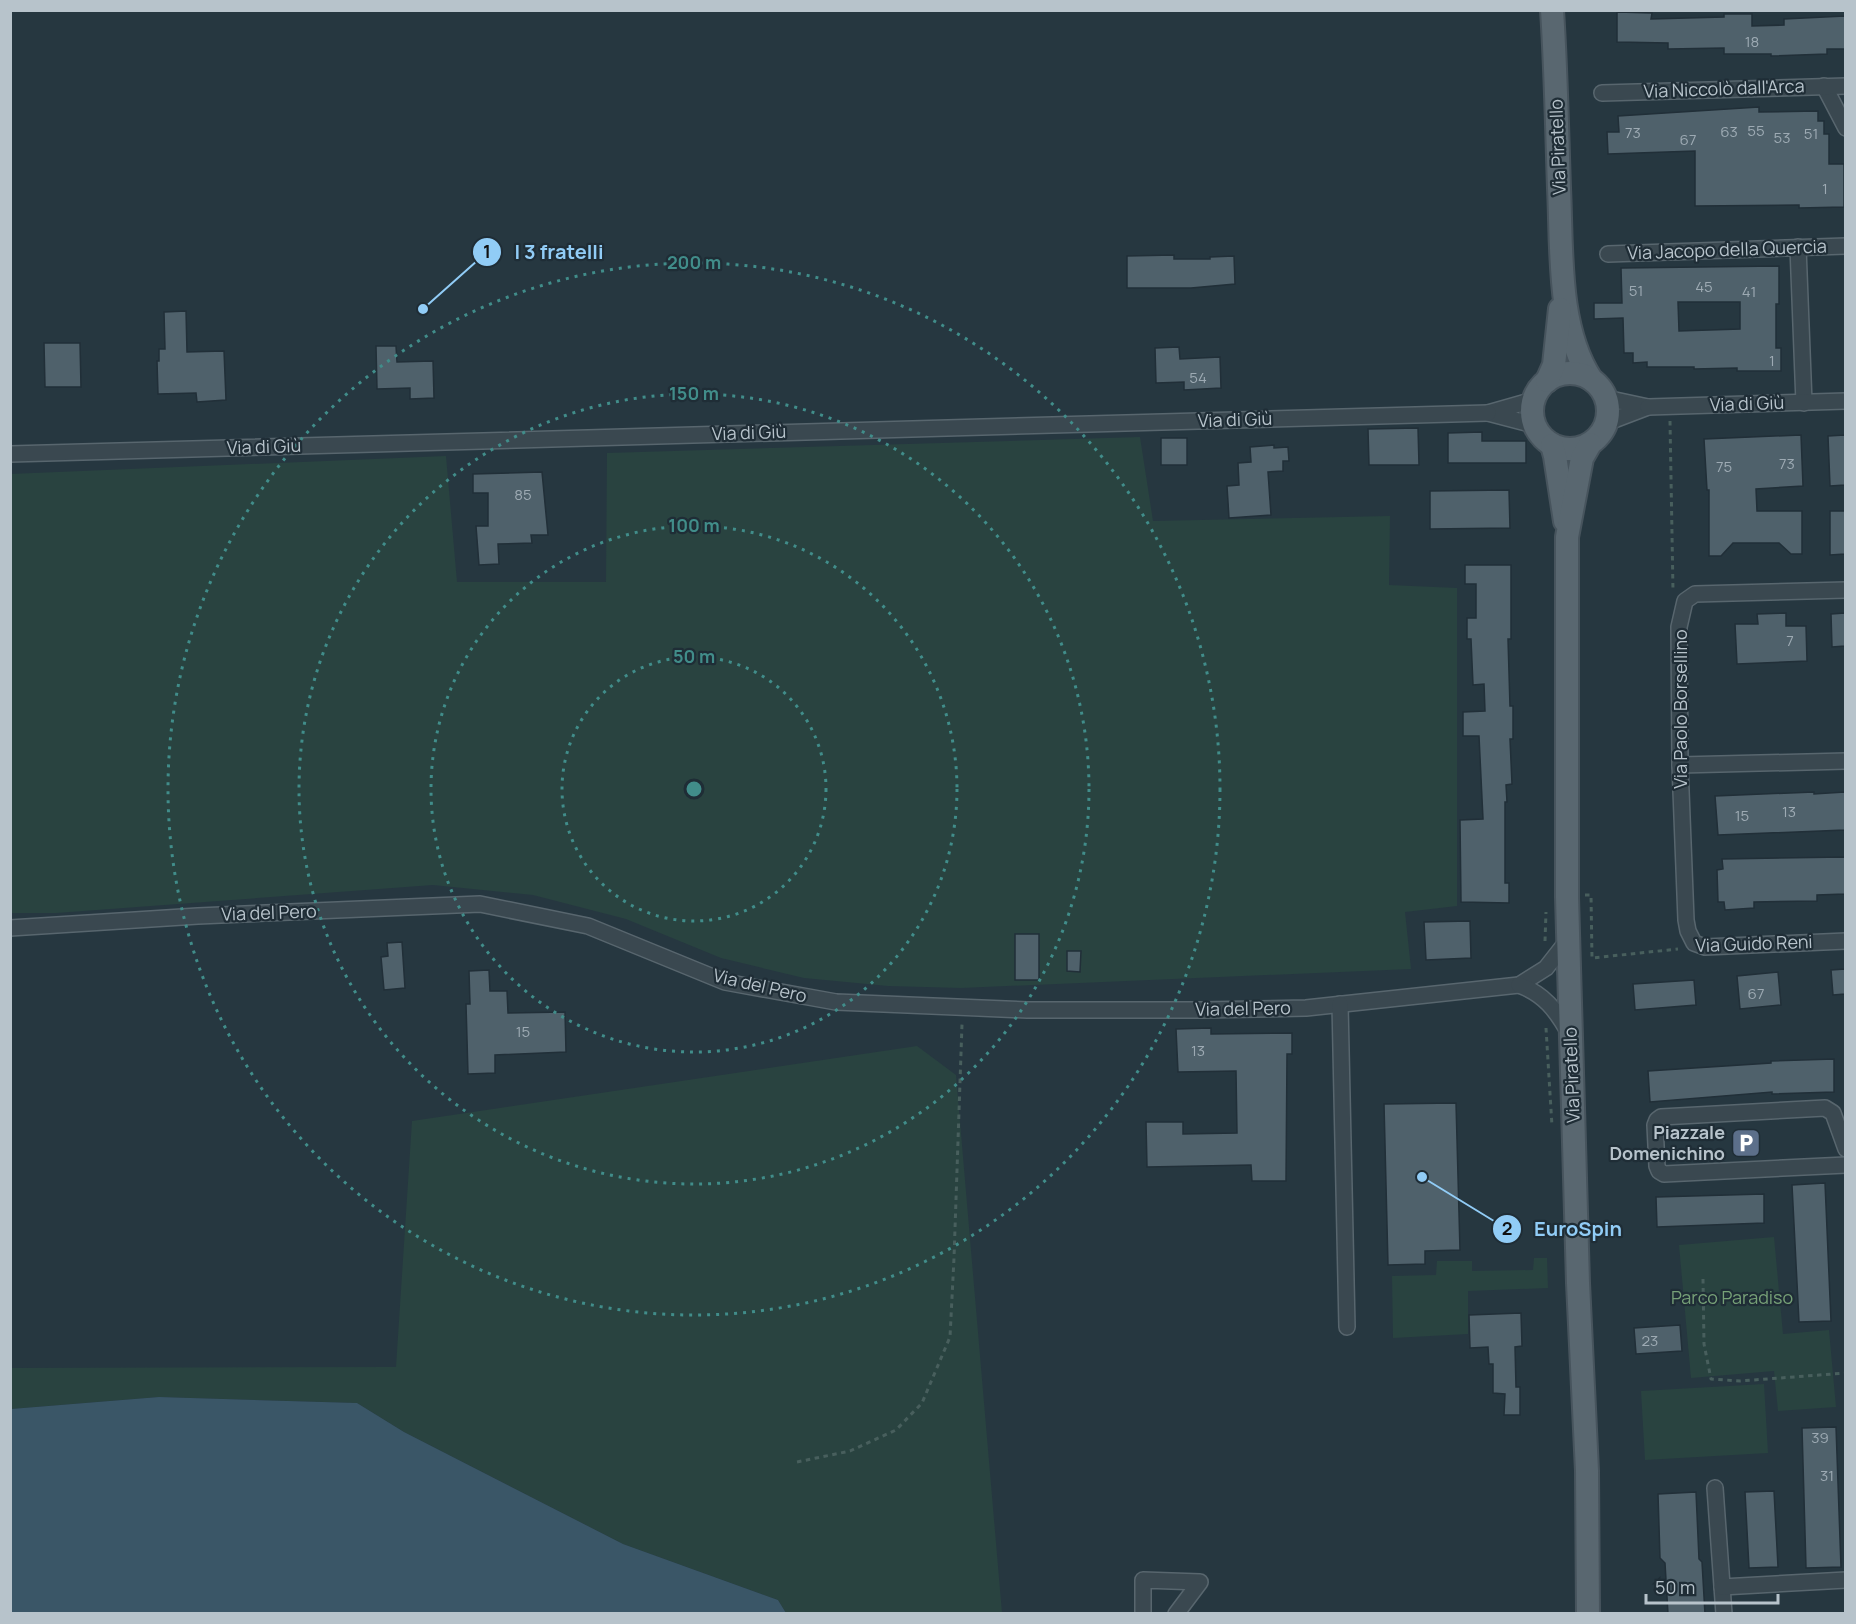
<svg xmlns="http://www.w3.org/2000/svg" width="1856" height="1624" font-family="Manrope,sans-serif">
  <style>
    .green { fill: #294340 }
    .water { fill: #3a5667 }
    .building { fill: #4f616b; stroke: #212f38; stroke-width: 1.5; fill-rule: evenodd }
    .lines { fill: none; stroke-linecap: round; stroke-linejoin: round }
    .street-casing { stroke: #58666e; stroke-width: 18 }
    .primary-casing { stroke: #47545d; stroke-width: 26 }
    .path { stroke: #485f5d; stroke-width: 3; stroke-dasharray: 4.5 4.5; stroke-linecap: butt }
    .street { stroke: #3a4850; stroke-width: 15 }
    .primary { stroke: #596770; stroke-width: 22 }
    .ring { fill: none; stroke: #418d8a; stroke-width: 3; stroke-dasharray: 3 6 }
    .labels { text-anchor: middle; stroke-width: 4.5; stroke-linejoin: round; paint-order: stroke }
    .number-label { font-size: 15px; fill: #9daab3 }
    .street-label { font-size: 18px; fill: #b7c3cb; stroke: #1f2d36 }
    .poi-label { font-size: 18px; font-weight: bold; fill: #b7c3cb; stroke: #1f2d36; text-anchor: end }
    .park-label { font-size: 18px; fill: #76a077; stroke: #1f2d36 }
    .centre { fill: #418d8a; stroke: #1f2d36; stroke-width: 3 }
    .ring-label { font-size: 18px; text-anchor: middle; font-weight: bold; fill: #418d8a; stroke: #1f2d36; stroke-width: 4.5; stroke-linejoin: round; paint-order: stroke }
    .leader { fill: none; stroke: #91ccf6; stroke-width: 2 }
    .callout-dot { fill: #91ccf6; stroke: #1f2d36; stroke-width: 2 }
    .mark-label { font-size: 18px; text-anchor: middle; font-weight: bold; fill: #111 }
    .callout-label { font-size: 20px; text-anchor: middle; font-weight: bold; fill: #91ccf6; stroke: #1f2d36; stroke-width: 4.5; stroke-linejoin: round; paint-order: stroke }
  </style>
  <rect width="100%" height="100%" fill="#263740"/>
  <!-- green -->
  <g class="green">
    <polygon points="1140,437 1153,521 1390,516 1389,585 1457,588 1457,906 1405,912 1411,969 961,988 888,986 804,978 721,958 626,919 533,895 433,885 56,913 11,913 10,474 446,456 457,582 606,582 607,453"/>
    <polygon points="917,1046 956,1075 1002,1613 786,1613 778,1600 623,1544 404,1432 357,1403 159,1397 11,1409 11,1368 396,1367 412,1121"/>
    <polygon points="1774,1237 1783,1334 1829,1330 1836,1407 1778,1411 1774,1371 1691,1378 1679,1245"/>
    <polygon points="1534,1258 1547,1258 1548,1288 1468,1291 1468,1334 1393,1338 1392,1276 1436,1275 1437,1261 1472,1261 1472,1271 1533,1270"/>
    <polygon points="1764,1384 1768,1453 1645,1460 1641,1391"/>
  </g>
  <!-- water -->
  <polygon class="water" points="159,1397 357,1403 404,1432 623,1544 778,1600 786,1613 11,1613 11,1409"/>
  <!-- building -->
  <g class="building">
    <polygon points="1617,12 1652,13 1651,19 1724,17 1724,14 1752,14 1752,26 1784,25 1784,19 1845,16 1845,49 1827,49 1827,54 1771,56 1771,54 1724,54 1724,48 1668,49 1668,43 1617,42"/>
    <polygon points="1759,107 1759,112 1818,111 1818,121 1824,121 1824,134 1829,134 1829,164 1844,164 1844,207 1799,208 1799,205 1695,206 1695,151 1608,154 1607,132 1619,132 1618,116"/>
    <polygon points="1174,255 1174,259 1210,259 1210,257 1234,256 1235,284 1191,288 1127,288 1127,256"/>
    <path d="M 1779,266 L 1779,304 L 1776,304 L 1776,348 L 1781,348 L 1781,371 L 1737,371 L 1737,368 L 1694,369 L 1694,367 L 1647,367 L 1647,362 L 1633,363 L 1633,353 L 1624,353 L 1623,318 L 1594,319 L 1594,303 L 1622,303 L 1621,268 ZM 1678,302 L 1740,302 L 1740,329 L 1679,331 Z"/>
    <polygon points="186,311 187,352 224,351 226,400 197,402 196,393 158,394 157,361 159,361 159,349 165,349 164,312"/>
    <polygon points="44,343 80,343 81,387 45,387"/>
    <polygon points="376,346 396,346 397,362 433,361 434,398 410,399 410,388 377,389"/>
    <polygon points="1179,347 1180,359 1220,357 1221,388 1184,390 1184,382 1156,383 1155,348"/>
    <polygon points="1418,428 1419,465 1369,465 1368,429"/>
    <polygon points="1482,432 1482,441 1526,441 1526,463 1448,463 1448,433"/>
    <polygon points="1801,435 1803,486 1756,489 1757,511 1802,511 1802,554 1791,554 1779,543 1733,543 1721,556 1709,556 1709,490 1707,490 1704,439"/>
    <polygon points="1845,435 1845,485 1830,486 1828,436"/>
    <rect x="1161" y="438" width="26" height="27"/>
    <polygon points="1274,445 1274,448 1288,447 1289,461 1283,461 1283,471 1268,472 1271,515 1229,518 1227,486 1239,485 1238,463 1251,462 1250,447"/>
    <polygon points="542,472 548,535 531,535 532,543 498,544 499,564 479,565 476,526 488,526 488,493 473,493 473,474"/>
    <polygon points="1509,490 1510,528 1430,529 1430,491"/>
    <polygon points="1830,511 1845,511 1845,554 1830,555"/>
    <polygon points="1465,565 1511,565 1511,639 1508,639 1510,706 1513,706 1513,739 1510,739 1512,784 1506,785 1507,802 1505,802 1505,883 1509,883 1509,903 1461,902 1460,820 1483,819 1479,736 1463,736 1463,712 1485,711 1484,684 1473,685 1471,639 1467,639 1467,618 1476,618 1476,584 1465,584"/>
    <polygon points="1786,613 1786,626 1806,626 1807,661 1737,664 1735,624 1758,624 1757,614"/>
    <polygon points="1845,613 1845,646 1832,647 1831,614"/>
    <polygon points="1814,792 1814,794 1845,792 1845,830 1718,835 1715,796"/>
    <polygon points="1845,857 1845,894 1817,895 1817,901 1754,902 1754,908 1725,910 1724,902 1718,902 1717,870 1723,869 1722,859"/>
    <polygon points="1470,921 1471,958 1426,960 1424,922"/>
    <rect x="1015" y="934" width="24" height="46"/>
    <polygon points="402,942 405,988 384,990 381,957 388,956 387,943"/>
    <polygon points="1067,951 1081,951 1080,972 1067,971"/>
    <polygon points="1845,969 1845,994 1833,995 1831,970"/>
    <polygon points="489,970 490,991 507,991 508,1013 565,1012 566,1052 495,1055 495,1073 468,1074 466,1004 470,1004 469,971"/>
    <polygon points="1778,972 1781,1005 1740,1009 1737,976"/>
    <polygon points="1694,980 1696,1005 1635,1010 1633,984"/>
    <polygon points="1211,1028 1211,1034 1292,1033 1292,1054 1287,1054 1286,1181 1252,1181 1251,1165 1147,1167 1146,1122 1183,1122 1183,1134 1237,1133 1236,1071 1178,1072 1176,1029"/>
    <polygon points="1834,1059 1834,1092 1772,1094 1772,1092 1650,1102 1648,1071 1771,1063 1771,1061"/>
    <polygon points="1456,1103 1460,1250 1425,1251 1425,1264 1388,1265 1384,1104"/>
    <polygon points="1825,1183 1831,1321 1799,1322 1792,1185"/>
    <polygon points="1764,1194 1764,1223 1657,1227 1656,1197"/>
    <polygon points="1521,1313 1522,1346 1515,1347 1516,1387 1520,1387 1520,1415 1504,1415 1505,1394 1493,1393 1493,1364 1489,1364 1488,1347 1470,1348 1469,1315"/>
    <polygon points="1680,1325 1682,1351 1636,1354 1634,1328"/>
    <polygon points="1836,1427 1841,1567 1806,1568 1802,1428"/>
    <polygon points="1774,1491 1778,1567 1749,1568 1745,1492"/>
    <polygon points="1696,1492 1699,1559 1702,1562 1705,1614 1668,1614 1665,1563 1660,1558 1658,1494"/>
  </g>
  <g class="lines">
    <!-- street casing -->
    <g class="street-casing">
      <g id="street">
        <polyline points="1824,86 1846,128"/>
        <polyline points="1602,93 1846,86"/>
        <polyline points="1798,247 1804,403"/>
        <polyline points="1608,254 1846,246"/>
        <polyline points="1606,398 1648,407 1606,423"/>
        <polyline points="1533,400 1488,413 1534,425"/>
        <polyline points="1648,407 1846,401"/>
        <polyline points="10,454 1488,413"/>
        <polyline points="1846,590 1695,594 1685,601 1679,627 1680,765 1686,920 1688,931 1694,943 1705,947 1846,941"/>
        <polyline points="1680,765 1846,761"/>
        <polyline points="10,928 198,916 480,904 588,926 725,982 836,1002 1027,1010 1202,1010 1306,1008 1519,985 1546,968 1568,940"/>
        <path d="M 1519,985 C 1544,994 1556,1010 1569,1033"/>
        <polyline points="1340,1004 1347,1327"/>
        <polyline points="1846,1149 1833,1113 1825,1108 1661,1117 1657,1120 1655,1125 1657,1166 1659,1171 1664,1174 1846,1165"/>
        <polyline points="1715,1488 1724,1614"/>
        <polyline points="1722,1587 1846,1580"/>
        <polyline points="1143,1614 1143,1580 1200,1582 1176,1614"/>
      </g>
    </g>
    <!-- primary casing -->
    <g class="primary-casing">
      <g id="primary">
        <path d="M 1552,10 C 1556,70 1557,129 1559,188 C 1562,249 1557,327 1591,379"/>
        <circle cx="1570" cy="411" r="38"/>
        <polyline points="1547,381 1554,365 1560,309"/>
        <polyline points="1552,445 1555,456 1565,521"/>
        <polyline points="1588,1614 1587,1471 1578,1283 1567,897 1567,537 1582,458 1590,444"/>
      </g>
    </g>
    <!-- path -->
    <g class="path">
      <polyline points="1670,421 1673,591"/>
      <polyline points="1585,895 1591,895 1592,958 1678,949"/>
      <polyline points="1545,941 1546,912"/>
      <polyline points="1546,1028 1552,1126"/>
      <polyline points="1703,1279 1704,1344 1711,1379 1740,1381 1846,1373"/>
      <polyline points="797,1462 850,1451 896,1430 922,1403 950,1337 954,1258 962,1024"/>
    </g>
    <!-- street -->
    <use href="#street" class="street"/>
    <!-- primary -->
    <use href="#primary" class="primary"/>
  </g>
  <!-- distance rings -->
  <g class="ring">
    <circle cx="694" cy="789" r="132"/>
    <circle cx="694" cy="789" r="263"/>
    <circle cx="694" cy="789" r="395"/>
    <circle cx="694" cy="789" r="526"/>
  </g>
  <!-- icons -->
  <defs>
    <g id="parking-square" transform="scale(1.5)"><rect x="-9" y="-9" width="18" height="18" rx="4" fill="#5c6f8a" stroke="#1f2d36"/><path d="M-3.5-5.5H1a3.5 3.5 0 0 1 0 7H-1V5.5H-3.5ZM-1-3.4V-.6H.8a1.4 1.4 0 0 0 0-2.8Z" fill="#fff"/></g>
  </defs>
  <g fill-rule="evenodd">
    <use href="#parking-square" x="1746" y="1143"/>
  </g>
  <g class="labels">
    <!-- number labels -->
    <g class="number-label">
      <text x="1752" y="47">18</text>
      <text x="1756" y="136">55</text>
      <text x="1729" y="137">63</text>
      <text x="1633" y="138">73</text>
      <text x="1811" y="139">51</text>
      <text x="1782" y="143">53</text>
      <text x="1688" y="145">67</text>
      <text x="1825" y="194">1</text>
      <text x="1704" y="292">45</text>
      <text x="1636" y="296">51</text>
      <text x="1749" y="297">41</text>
      <text x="1772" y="366">1</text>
      <text x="1198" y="383">54</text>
      <text x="1787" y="469">73</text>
      <text x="1724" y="472">75</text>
      <text x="523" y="500">85</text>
      <text x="1790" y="646">7</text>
      <text x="1789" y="817">13</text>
      <text x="1742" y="821">15</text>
      <text x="1756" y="999">67</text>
      <text x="523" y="1037">15</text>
      <text x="1198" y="1056">13</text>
      <text x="1650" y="1346">23</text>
      <text x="1820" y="1443">39</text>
      <text x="1827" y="1481">31</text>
    </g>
    <!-- street labels -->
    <g class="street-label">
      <text transform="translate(1724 89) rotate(-2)" y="6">Via Niccolò dall'Arca</text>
      <text transform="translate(1558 147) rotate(-92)" y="6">Via Piratello</text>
      <text transform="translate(1727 250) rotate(-2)" y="6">Via Jacopo della Quercia</text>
      <text transform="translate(1747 404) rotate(-2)" y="6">Via di Giù</text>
      <text transform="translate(1235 420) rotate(-2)" y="6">Via di Giù</text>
      <text transform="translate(749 433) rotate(-2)" y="6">Via di Giù</text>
      <text transform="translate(264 447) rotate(-2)" y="6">Via di Giù</text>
      <text transform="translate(1681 709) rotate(-90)" y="6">Via Paolo Borsellino</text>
      <text transform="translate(269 913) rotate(-2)" y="6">Via del Pero</text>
      <text transform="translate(1754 944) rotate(-2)" y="6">Via Guido Reni</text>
      <text transform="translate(760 986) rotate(13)" y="6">Via del Pero</text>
      <text transform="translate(1243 1009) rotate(-1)" y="6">Via del Pero</text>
      <text transform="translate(1572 1075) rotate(-92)" y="6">Via Piratello</text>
    </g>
    <!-- poi labels -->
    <g class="poi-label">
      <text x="1725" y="1139">Piazzale<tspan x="1725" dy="21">Domenichino</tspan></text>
    </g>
    <!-- park labels -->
    <g class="park-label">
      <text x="1732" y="1304">Parco Paradiso</text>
    </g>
  </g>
  <circle cx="694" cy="789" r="9" class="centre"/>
  <g class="ring-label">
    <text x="694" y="269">200 m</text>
    <text x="694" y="400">150 m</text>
    <text x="694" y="532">100 m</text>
    <text x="694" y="663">50 m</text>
  </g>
  <!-- callouts -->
  <path class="leader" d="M423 309L487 252M1422 1177L1507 1229"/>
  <g class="callout-dot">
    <circle cx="423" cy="309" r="6"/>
    <circle cx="1422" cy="1177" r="6"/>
    <circle cx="487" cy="252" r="15"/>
    <circle cx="1507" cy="1229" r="15"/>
  </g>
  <g class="mark-label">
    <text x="487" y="258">1</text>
    <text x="1507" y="1235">2</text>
  </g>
  <g class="callout-label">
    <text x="559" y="259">I 3 fratelli</text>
    <text x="1578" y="1236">EuroSpin</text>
  </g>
  <!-- border -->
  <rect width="1856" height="1624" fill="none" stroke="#b7c3cb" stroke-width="24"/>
  <!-- scale -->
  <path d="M1646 1594v9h132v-9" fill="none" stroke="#b7c3cb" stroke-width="3"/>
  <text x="1655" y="1594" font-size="18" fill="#b7c3cb" stroke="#1f2d36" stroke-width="4.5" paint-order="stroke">50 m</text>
</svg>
